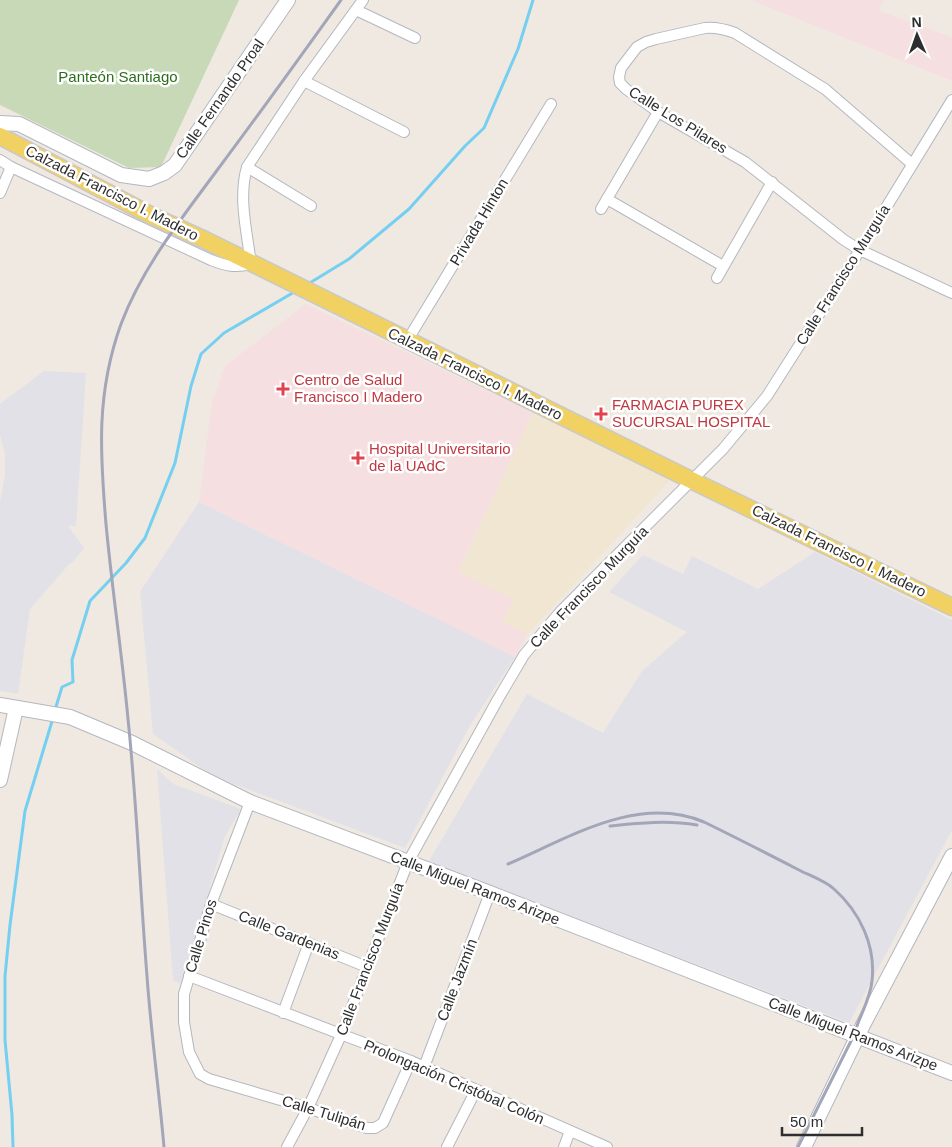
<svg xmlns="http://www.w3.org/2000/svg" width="952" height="1147" font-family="Arial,sans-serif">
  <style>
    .industrial { fill: #e3e1e8 }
    .education { fill: #f0e6d1 }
    .medical { fill: #f5dfe0 }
    .cemetery { fill: #c8d9b8 }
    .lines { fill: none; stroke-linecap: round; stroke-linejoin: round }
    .stream { stroke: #75cff0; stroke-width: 3 }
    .street-casing { stroke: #b4b7c1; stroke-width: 12 }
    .secondary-casing { stroke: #b4b7c1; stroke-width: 16 }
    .primary-casing { stroke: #c9c9c9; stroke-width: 19 }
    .street { stroke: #fff; stroke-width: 10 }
    .secondary { stroke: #fff; stroke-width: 14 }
    .primary { stroke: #f2d163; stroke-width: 16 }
    .rail { stroke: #a3a6b8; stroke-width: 3 }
    .health-dot { fill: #e0444e; stroke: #fff; stroke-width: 2 }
    .labels { text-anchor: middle; stroke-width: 5; stroke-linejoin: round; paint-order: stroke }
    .park-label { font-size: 15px; fill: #2c6e1b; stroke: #fff }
    .street-label { font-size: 15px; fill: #2e2e2e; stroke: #fff }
    .health-label { font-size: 15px; fill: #be3a42; stroke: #fff; text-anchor: start }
  </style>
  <rect width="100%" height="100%" fill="#efe9e1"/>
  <!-- industrial -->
  <g class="industrial">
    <polygon points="44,371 86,373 76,526 68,526 84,548 73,562 69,564 30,609 18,694 0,691 0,502 5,475 5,454 0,435 0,404"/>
    <polygon points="199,502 515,657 469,727 405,848 213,776 153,734 140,592"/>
    <polygon points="815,552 952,620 952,830 849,1023 429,861 527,694 603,733 642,671 687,632 609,592 643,555 683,574 692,556 758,589"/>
    <polygon points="157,769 173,784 241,809 225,836 181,984 173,980"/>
  </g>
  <!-- education -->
  <polygon class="education" points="533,413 671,479 528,634 502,622 514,600 458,572"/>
  <!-- medical -->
  <g class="medical">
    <polygon points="751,0 883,0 879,11 952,37 952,81"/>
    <polygon points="306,304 533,413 458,572 514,600 502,622 528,634 515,657 199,502 212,403 225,366"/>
  </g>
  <!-- cemetery -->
  <polygon class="cemetery" points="0,0 239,0 161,167 129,168 0,105"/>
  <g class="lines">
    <!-- stream -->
    <g class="stream">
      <polyline points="308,284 349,259 409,209 465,146 484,128 518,49 533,0"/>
      <polyline points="55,710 62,687 73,682 72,660 90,601 126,563 145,538 175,463 191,386 201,354 224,333 296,291"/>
      <polyline points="13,1147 12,1115 5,1040 5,976 10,925 25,811 53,718"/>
    </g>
    <!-- street casing -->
    <g class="street-casing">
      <g id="street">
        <polyline points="356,10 415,38"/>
        <polyline points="304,81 404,132"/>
        <path d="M 0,160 L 11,167 L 211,260 C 226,266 235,268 251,264 C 247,232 238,198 247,167 L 304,81 L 363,0"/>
        <path d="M 912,164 L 825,89 L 735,33 C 724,29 716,27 705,28 L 656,39 L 646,42 L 637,47 L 621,68 L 619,77 L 620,83 L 626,89 L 658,112 L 745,162 L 844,240 L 860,250 L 952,293"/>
        <polyline points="247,167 311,206"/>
        <polyline points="0,193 11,167"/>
        <polyline points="607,199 723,266"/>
        <polyline points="601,209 658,112"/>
        <polyline points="717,278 772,182"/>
        <polyline points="407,341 551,104"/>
        <polyline points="250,802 211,904 184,994 184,1022 189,1052 200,1074 209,1079 308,1108 367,1128 375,1128 383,1123 411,1061"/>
        <polyline points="211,904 367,967"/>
        <polyline points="189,976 411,1061 607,1147"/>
        <polyline points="283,1013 309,943"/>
        <polyline points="424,1067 490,893"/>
        <polyline points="287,1147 308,1108 341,1035 408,862 498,699 524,655 560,612 723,449 767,396 860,250 952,100"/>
        <polyline points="447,1147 476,1090"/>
        <polyline points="564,1147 570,1131"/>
      </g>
    </g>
    <!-- secondary casing -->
    <g class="secondary-casing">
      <g id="secondary">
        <polyline points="0,123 19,124 121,175 149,179 164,173 175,165 288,0"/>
        <polyline points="0,705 70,717 132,743 250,802 490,893 952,1073"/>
        <polyline points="0,780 16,708"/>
        <polyline points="804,1147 863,1025 952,856"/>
      </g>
    </g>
    <!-- primary casing -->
    <g class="primary-casing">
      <polyline id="primary" points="0,136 150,215 205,240 693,481 952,607"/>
    </g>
    <!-- street -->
    <use href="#street" class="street"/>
    <!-- secondary -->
    <use href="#secondary" class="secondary"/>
    <!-- primary -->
    <use href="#primary" class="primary"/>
    <!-- rail -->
    <g class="rail">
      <path d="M 610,826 C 639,823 667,820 697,825"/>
      <path d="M 508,864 C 569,838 637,794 704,822 C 735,837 766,853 797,869 C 808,875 824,880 834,889 C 860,912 876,946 872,981 C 870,1001 859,1016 854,1035 L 798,1147"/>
      <path d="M 164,1147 C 159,1090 151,1033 147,976 C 140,890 137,805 128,719 C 122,654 112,589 106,524 C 100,453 96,393 121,324 C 143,266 182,218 218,169 C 260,113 300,57 341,0"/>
    </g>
  </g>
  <!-- markers -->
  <g class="health-dot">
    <path d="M280.5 381.5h5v5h5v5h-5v5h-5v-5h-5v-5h5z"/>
    <path d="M598.5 406.5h5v5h5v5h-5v5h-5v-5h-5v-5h5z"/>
    <path d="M355.5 450.5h5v5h5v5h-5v5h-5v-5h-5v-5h5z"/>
  </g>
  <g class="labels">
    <!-- park labels -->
    <g class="park-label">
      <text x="118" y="82">Panteón Santiago</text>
    </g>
    <!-- street labels -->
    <g class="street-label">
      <text transform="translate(220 99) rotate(-55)" y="5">Calle Fernando Proal</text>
      <text transform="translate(678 120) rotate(32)" y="5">Calle Los Pilares</text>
      <text transform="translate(112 193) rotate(27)" y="5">Calzada Francisco I. Madero</text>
      <text transform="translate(479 222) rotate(-59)" y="5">Privada Hinton</text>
      <text transform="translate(843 275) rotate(-58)" y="5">Calle Francisco Murguía</text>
      <text transform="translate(475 374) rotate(26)" y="5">Calzada Francisco I. Madero</text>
      <text transform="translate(839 551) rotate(26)" y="5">Calzada Francisco I. Madero</text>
      <text transform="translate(589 587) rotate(-46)" y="5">Calle Francisco Murguía</text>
      <text transform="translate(475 888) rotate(21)" y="5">Calle Miguel Ramos Arizpe</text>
      <text transform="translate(289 935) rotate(22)" y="5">Calle Gardenias</text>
      <text transform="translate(201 936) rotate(-73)" y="5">Calle Pinos</text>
      <text transform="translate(370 959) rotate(-69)" y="5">Calle Francisco Murguía</text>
      <text transform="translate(457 980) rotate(-69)" y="5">Calle Jazmín</text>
      <text transform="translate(853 1034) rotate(21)" y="5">Calle Miguel Ramos Arizpe</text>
      <text transform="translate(454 1082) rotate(23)" y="5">Prolongación Cristóbal Colón</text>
      <text transform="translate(324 1113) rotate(17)" y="5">Calle Tulipán</text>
    </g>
    <!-- health labels -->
    <g class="health-label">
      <text x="294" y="385">Centro de Salud<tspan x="294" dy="17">Francisco I Madero</tspan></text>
      <text x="612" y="410">FARMACIA PUREX<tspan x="612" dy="17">SUCURSAL HOSPITAL</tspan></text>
      <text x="369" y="454">Hospital Universitario<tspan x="369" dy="17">de la UAdC</tspan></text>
    </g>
  </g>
  <!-- north arrow -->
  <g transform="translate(917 35) rotate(358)" stroke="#ffffff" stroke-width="4" paint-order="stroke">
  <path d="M0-4L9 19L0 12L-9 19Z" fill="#2e2e2e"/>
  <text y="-8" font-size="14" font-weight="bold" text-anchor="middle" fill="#2e2e2e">N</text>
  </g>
  <!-- scale -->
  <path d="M782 1127v8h80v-8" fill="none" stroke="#2e2e2e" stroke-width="2.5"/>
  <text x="790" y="1127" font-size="15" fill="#2e2e2e" stroke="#ffffff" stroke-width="4" paint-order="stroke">50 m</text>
</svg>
